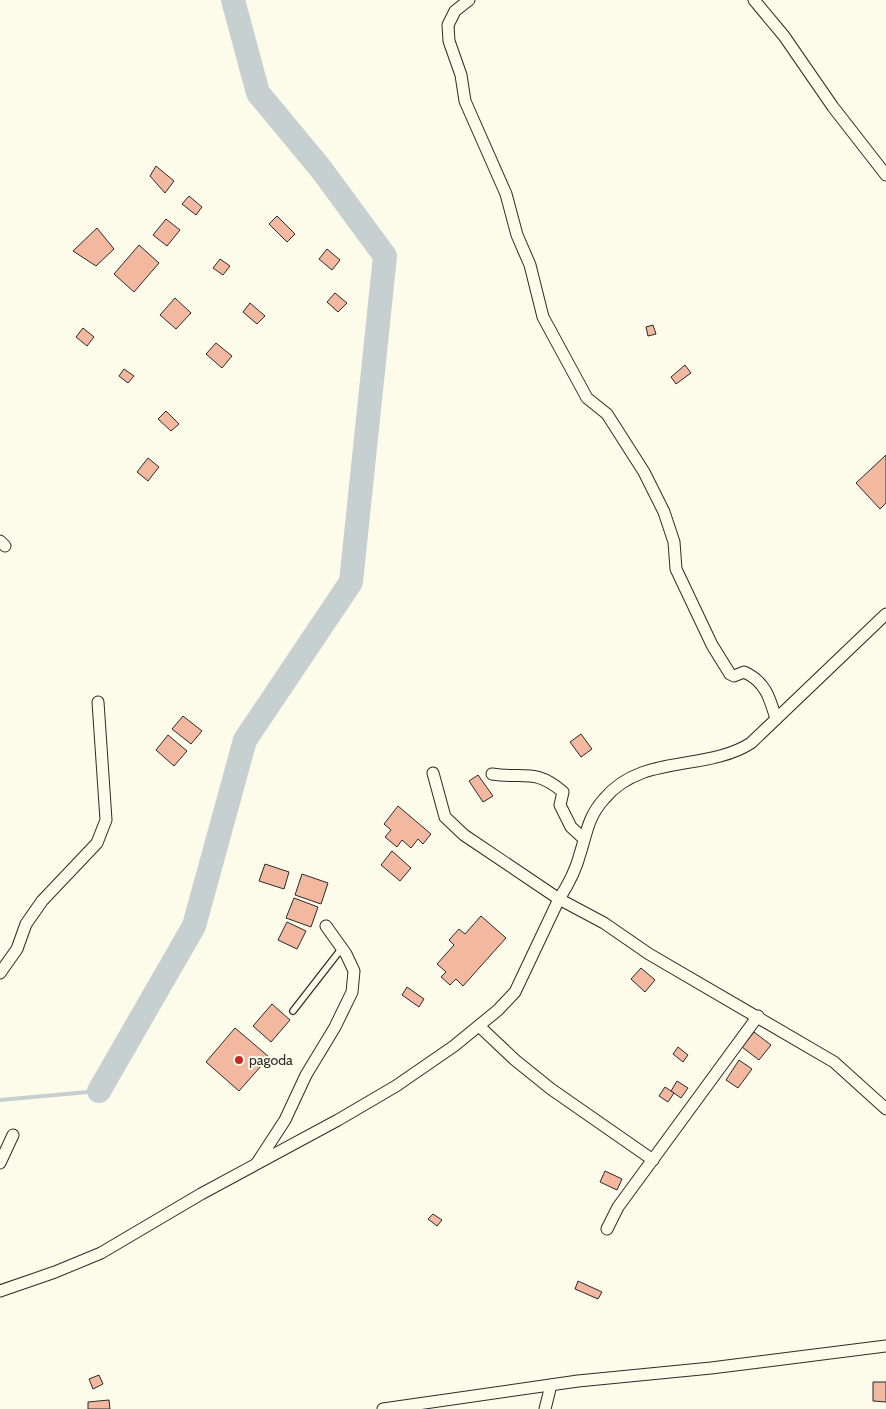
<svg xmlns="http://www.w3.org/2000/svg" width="886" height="1409" font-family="Cabin,sans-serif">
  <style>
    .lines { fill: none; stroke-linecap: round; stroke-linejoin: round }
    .stream { stroke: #c7d0d0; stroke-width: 4 }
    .river { stroke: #c7d0d0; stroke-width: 24 }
    .building { fill: #f2b8a0; stroke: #2b2b2b }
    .lane-casing { stroke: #2b2b2b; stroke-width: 8 }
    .street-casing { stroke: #2b2b2b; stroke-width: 13 }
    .lane { stroke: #fdfbea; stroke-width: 5.5 }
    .street { stroke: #fdfbea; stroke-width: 11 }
    .poi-dot { fill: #c62828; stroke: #fdfbea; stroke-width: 2 }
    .labels { text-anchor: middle; stroke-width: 4; stroke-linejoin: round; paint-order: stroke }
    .poi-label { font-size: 14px; fill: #2b2b2b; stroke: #fdfbea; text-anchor: start }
  </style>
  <rect width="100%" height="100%" fill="#fdfbea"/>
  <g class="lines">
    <!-- stream -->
    <polyline class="stream" points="0,1100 99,1091"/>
    <!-- river -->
    <polyline class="river" points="99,1091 194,926 245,740 351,582 385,256 321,169 258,93 233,0"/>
  </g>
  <!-- building -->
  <g class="building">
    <polygon points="156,166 174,181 165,193 150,176"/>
    <polygon points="189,196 202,207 196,215 182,204"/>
    <polygon points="277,216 295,234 287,242 269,224"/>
    <polygon points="166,219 180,230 167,246 153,235"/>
    <polygon points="97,228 114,249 96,266 73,251"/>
    <polygon points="139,245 159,263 134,292 114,274"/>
    <polygon points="327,249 340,260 332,270 319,259"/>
    <polygon points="220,259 230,266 223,275 213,268"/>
    <polygon points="335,293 347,303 338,312 327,302"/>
    <polygon points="175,298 191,313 176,329 160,315"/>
    <polygon points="250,303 265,316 257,324 243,312"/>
    <polygon points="653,325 656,334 648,336 646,327"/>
    <polygon points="83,328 94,337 87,346 76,337"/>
    <polygon points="216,343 232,356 222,368 206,354"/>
    <polygon points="685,365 691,373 676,384 671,377"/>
    <polygon points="124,369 134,376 128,383 119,376"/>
    <polygon points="166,411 179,424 171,431 158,419"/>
    <polygon points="886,455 886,503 880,509 856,483"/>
    <polygon points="148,458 159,467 148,481 137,472"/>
    <polygon points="183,716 202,731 191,744 172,729"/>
    <polygon points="581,734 592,749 581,757 570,742"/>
    <polygon points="168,735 187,751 174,766 156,750"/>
    <polygon points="478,775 493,796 483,802 469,781"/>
    <polygon points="398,806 431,834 423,844 418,839 411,848 402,840 397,847 385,837 391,830 384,824"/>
    <polygon points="392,851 411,868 400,881 381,865"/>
    <polygon points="265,864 289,872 284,889 259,881"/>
    <polygon points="302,874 328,883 321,904 295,895"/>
    <polygon points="294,898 318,907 311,927 286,918"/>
    <polygon points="481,916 506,938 463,986 456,979 450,985 441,977 446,972 437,964 454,945 449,940 459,929 465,934"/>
    <polygon points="287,922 306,931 297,949 278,940"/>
    <polygon points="641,968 655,980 645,992 631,979"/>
    <polygon points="407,987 424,999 419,1007 402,995"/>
    <polygon points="272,1004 290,1020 271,1042 253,1026"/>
    <polygon points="235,1028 269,1057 239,1091 206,1062"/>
    <polygon points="754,1032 771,1045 759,1060 742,1047"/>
    <polygon points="678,1047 688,1055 683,1062 673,1054"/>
    <polygon points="739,1060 752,1069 738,1088 726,1080"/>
    <polygon points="677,1081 688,1088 681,1098 671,1091"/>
    <polygon points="665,1087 674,1093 668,1102 659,1096"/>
    <polygon points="605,1171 622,1179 617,1190 600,1182"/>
    <polygon points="433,1214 442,1220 437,1226 428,1219"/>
    <polygon points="578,1281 602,1292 598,1299 575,1289"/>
    <polygon points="99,1375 103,1384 93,1389 89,1379"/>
    <polygon points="873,1382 886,1382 886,1402 873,1401"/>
    <polygon points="109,1400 110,1409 88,1409 88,1402"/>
  </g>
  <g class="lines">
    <!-- lane casing -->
    <g class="lane-casing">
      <polyline id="lane" points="293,1011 342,948"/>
    </g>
    <!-- street casing -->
    <g class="street-casing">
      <g id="street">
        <path d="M 469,0 L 455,11 L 448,25 L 449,41 L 461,75 L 465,101 L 506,194 L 517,235 L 530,265 L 543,317 L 587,398 L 607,414 L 644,472 L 664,512 L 674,542 L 676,569 L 712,645 L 730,674 L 734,676 L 744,672 C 765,681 770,698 776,719"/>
        <polyline points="754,0 784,36 833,107 886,175"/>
        <polyline points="0,541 5,546"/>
        <path d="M 886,614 L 751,743 C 706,772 642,753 604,799 C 588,817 587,832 580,854 C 576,870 568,885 559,899 L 604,923 L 649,954 L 834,1062 L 886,1109"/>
        <path d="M 492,774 C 525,779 535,768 563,792 L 560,805 L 571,827 L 584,839"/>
        <polyline points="0,973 17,949 26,924 42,901 97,843 106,820 98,702"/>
        <polyline points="479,1026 515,1060 551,1089 653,1160"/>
        <polyline points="0,1163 13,1135"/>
        <polyline points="257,1163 285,1120 306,1075 335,1027 352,992 354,971 346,954 326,926"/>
        <polyline points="607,1229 618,1207 758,1016"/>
        <polyline points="0,1291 55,1272 101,1253 201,1194 338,1120 396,1086 454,1046 498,1010 515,992 559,899 464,835 445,817 433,773"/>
        <polyline points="383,1409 578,1381 711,1368 886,1346"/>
        <polyline points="545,1409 551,1385"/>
      </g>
    </g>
    <!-- lane -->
    <use href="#lane" class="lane"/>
    <!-- street -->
    <use href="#street" class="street"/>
  </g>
  <!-- markers -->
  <circle class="poi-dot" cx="239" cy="1060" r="5"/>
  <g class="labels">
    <!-- poi labels -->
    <g class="poi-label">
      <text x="249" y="1065">pagoda</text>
    </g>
  </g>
</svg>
